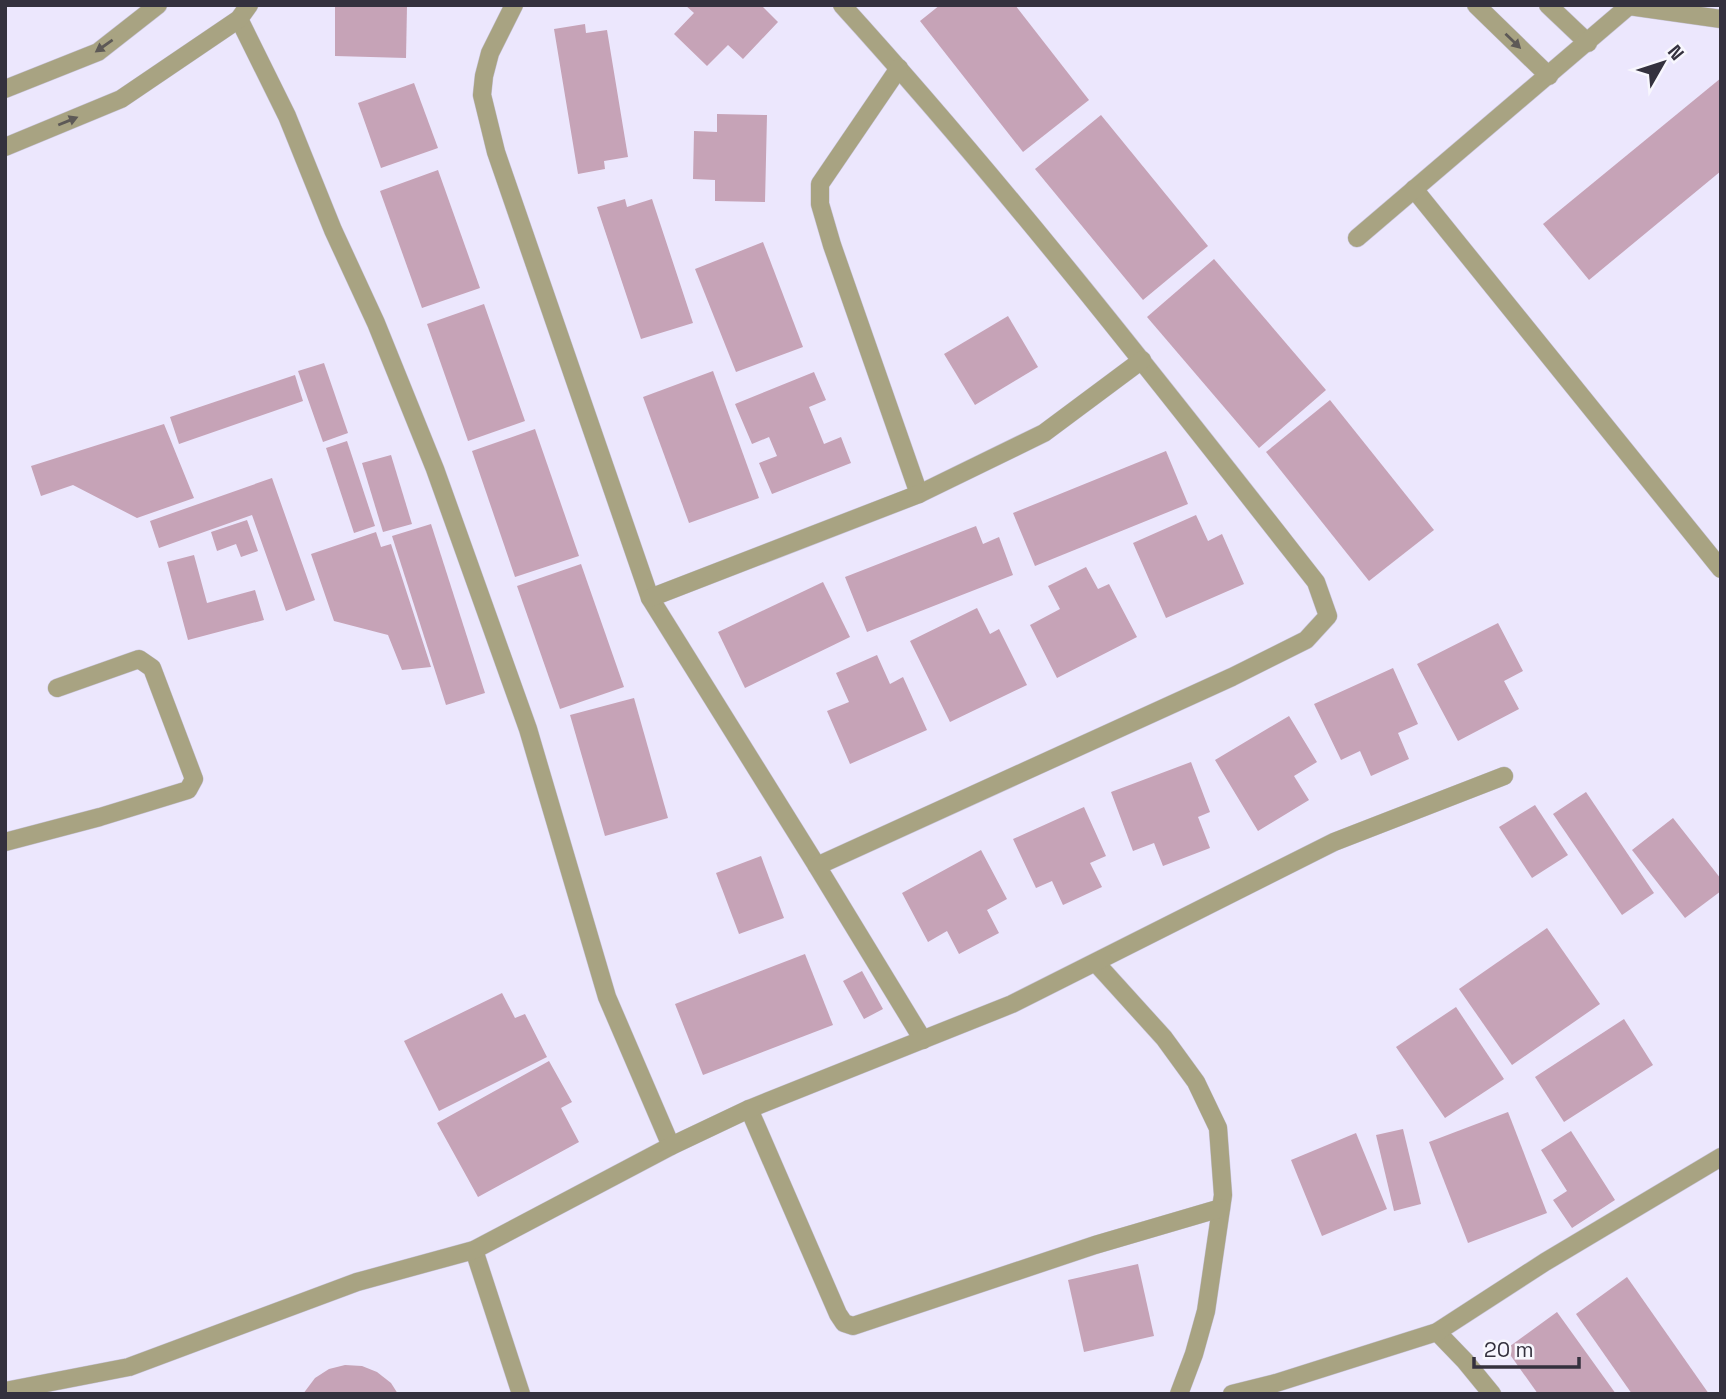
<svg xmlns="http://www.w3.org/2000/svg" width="1726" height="1399" font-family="'Space Grotesk',sans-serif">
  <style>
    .building { fill: #c6a3b7 }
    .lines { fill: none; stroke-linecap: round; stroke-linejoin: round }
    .service-casing { stroke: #c7c3d7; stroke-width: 19 }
    .minor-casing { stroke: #c7c3d7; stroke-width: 19 }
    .service { stroke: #a8a382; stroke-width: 18 }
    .minor { stroke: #a8a382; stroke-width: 18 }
    .oneway { fill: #5d5956 }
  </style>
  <rect width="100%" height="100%" fill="#ece7fd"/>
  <!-- building -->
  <g class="building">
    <polygon points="335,5 407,6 406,58 335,56"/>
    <polygon points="685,5 761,5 778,22 743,59 728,45 707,66 674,34 694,13"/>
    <polygon points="940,5 1015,5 1089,100 1023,152 920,21"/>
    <polygon points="585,24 586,33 607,30 628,157 604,161 605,169 578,174 554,29"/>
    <polygon points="1721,78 1721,171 1589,280 1543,224"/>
    <polygon points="414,83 438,148 381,168 358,103"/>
    <polygon points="717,114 767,115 765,202 715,201 715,180 693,179 694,131 717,132"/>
    <polygon points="1101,115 1208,246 1143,300 1035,169"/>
    <polygon points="438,170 480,288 422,308 380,191"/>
    <polygon points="625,199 627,207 652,199 693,323 641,339 597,207"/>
    <polygon points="763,242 803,347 736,372 695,269"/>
    <polygon points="1214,259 1326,390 1259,448 1147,317"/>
    <polygon points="484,304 525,421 468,441 427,324"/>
    <polygon points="1008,316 1038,367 975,405 944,354"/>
    <polygon points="324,363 348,433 323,442 298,371"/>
    <polygon points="713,371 759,498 689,523 643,397"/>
    <polygon points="814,372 826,400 809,407 824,444 841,437 851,463 772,494 759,463 777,456 769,437 752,444 735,404"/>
    <polygon points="295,375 303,401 179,444 170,417"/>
    <polygon points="1330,400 1434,530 1369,581 1266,452"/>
    <polygon points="164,424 194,498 137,518 73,485 41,496 31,466"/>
    <polygon points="535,429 579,556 515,577 472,451"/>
    <polygon points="347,441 375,526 354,533 326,448"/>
    <polygon points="1166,451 1188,504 1035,566 1013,513"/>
    <polygon points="391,455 412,524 383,532 362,463"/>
    <polygon points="272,478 315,600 286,611 252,515 159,548 150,521"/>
    <polygon points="1196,515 1208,541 1222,534 1244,584 1166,618 1133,543"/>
    <polygon points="247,520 258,551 241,557 236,544 217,551 211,532"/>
    <polygon points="431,524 485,693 446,705 392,536"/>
    <polygon points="976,526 983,544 999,537 1013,575 867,632 845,577"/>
    <polygon points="376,532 381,547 391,544 431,667 402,670 388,635 334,621 311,554"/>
    <polygon points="194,555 207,603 255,590 264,620 188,640 167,562"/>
    <polygon points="581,564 624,687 560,709 517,586"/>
    <polygon points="1086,567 1098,589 1109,584 1137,637 1057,678 1030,625 1060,609 1048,586"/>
    <polygon points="823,582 850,637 745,688 718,632"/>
    <polygon points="977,608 990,634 999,629 1027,685 950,722 910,641"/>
    <polygon points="1498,623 1523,671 1504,681 1519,709 1458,741 1417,664"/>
    <polygon points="877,655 890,684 903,677 927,730 850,764 827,711 849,702 836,673"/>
    <polygon points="1393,668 1418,724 1398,733 1409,759 1371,776 1360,751 1341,760 1314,704"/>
    <polygon points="634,698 668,818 605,836 570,715"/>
    <polygon points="1289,716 1317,762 1294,776 1309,800 1258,831 1215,760"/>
    <polygon points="1191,762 1210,812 1198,817 1210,848 1163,866 1154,843 1133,851 1111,792"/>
    <polygon points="1586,792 1654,893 1622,915 1553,814"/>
    <polygon points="1535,805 1568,855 1532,878 1499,827"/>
    <polygon points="1084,807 1106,856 1090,863 1102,887 1063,905 1052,881 1036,888 1013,839"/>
    <polygon points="1673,818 1721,879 1721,891 1685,918 1632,850"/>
    <polygon points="981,850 1007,899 987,910 999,933 959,954 947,931 928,942 902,893"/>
    <polygon points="761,856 784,918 739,934 716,873"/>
    <polygon points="1547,928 1600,1004 1512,1065 1459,989"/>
    <polygon points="805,954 833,1025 703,1075 675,1004"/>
    <polygon points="862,971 883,1009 864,1019 843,981"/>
    <polygon points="502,993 515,1018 525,1014 547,1057 439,1111 404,1041"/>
    <polygon points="1456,1007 1504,1079 1445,1118 1396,1047"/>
    <polygon points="1624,1019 1653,1065 1564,1122 1535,1077"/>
    <polygon points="549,1061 572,1102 561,1108 579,1142 478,1197 437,1123"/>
    <polygon points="1508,1112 1547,1213 1468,1243 1429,1142"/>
    <polygon points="1403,1129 1421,1204 1394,1211 1376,1135"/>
    <polygon points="1571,1131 1615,1200 1572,1228 1553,1200 1567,1191 1541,1150"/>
    <polygon points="1356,1133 1387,1209 1322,1236 1291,1160"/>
    <polygon points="1138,1264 1154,1336 1084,1352 1068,1280"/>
    <polygon points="1627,1277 1709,1394 1632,1394 1576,1314"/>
    <polygon points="1557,1312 1616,1394 1538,1394 1506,1349"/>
    <polygon points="345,1365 362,1366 377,1372 391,1383 398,1394 303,1394 315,1378 329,1369"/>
  </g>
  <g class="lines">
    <!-- service casing -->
    <g class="service-casing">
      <g id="service">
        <polyline points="1476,5 1549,76"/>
        <polyline points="1548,5 1588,43"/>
        <polyline points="1629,6 1721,19"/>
        <polyline points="1414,189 1721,569"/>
        <polyline points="1357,238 1630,5"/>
        <polyline points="5,842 100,817 188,790 194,779 152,668 139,659 57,688"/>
      </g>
    </g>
    <!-- minor casing -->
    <g class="minor-casing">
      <g id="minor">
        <polyline points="514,5 490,53 484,76 482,95 496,152 650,598 817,866"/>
        <path d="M 842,5 C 1009,189 1163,387 1316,582 L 1328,616 L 1306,640 L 1232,677 L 817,866 L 923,1040"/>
        <polyline points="239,19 287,116 333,230 376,323 435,469 528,729 607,997 671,1146"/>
        <polyline points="899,68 820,184 820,204 832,245 919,494"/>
        <polyline points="5,89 98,52 158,5"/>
        <polyline points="5,147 121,99 239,19 249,5"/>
        <polyline points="650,598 919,494 1044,433 1142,360"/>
        <polyline points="1096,963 1164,1038 1196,1082 1218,1128 1223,1195 1206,1311 1194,1354 1179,1394"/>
        <polyline points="749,1109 838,1314 844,1323 853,1326 1095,1245 1221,1208"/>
        <polyline points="474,1250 521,1394"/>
        <polyline points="1437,1332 1465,1361 1492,1394"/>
        <polyline points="5,1391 129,1367 357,1282 474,1250 671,1146 749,1109 1012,1004 1334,842 1504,776"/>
        <polyline points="1232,1394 1276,1383 1437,1332 1545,1262 1721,1157"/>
      </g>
    </g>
    <!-- service -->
    <use href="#service" class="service"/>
    <!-- minor -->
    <use href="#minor" class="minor"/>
  </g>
  <!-- one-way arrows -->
  <defs><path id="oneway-solid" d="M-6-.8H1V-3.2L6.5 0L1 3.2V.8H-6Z" transform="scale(1.75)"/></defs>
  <g class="oneway">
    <use href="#oneway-solid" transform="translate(1513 41) rotate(44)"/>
    <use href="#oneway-solid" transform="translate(104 46) rotate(145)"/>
    <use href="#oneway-solid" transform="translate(68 121) rotate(-22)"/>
  </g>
  <!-- border -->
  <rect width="1726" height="1399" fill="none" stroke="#34313e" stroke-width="14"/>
  <!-- north arrow -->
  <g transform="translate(1663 63) rotate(51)" stroke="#f8f7fe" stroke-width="5" paint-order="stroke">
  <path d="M0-5L12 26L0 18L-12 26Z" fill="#34313e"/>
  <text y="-10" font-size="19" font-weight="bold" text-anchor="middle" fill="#34313e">N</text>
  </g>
  <!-- scale -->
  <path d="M1474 1357v10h105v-10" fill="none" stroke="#34313e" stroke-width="3.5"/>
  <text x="1484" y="1357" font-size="21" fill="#34313e" stroke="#f8f7fe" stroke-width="5" paint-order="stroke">20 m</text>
</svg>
